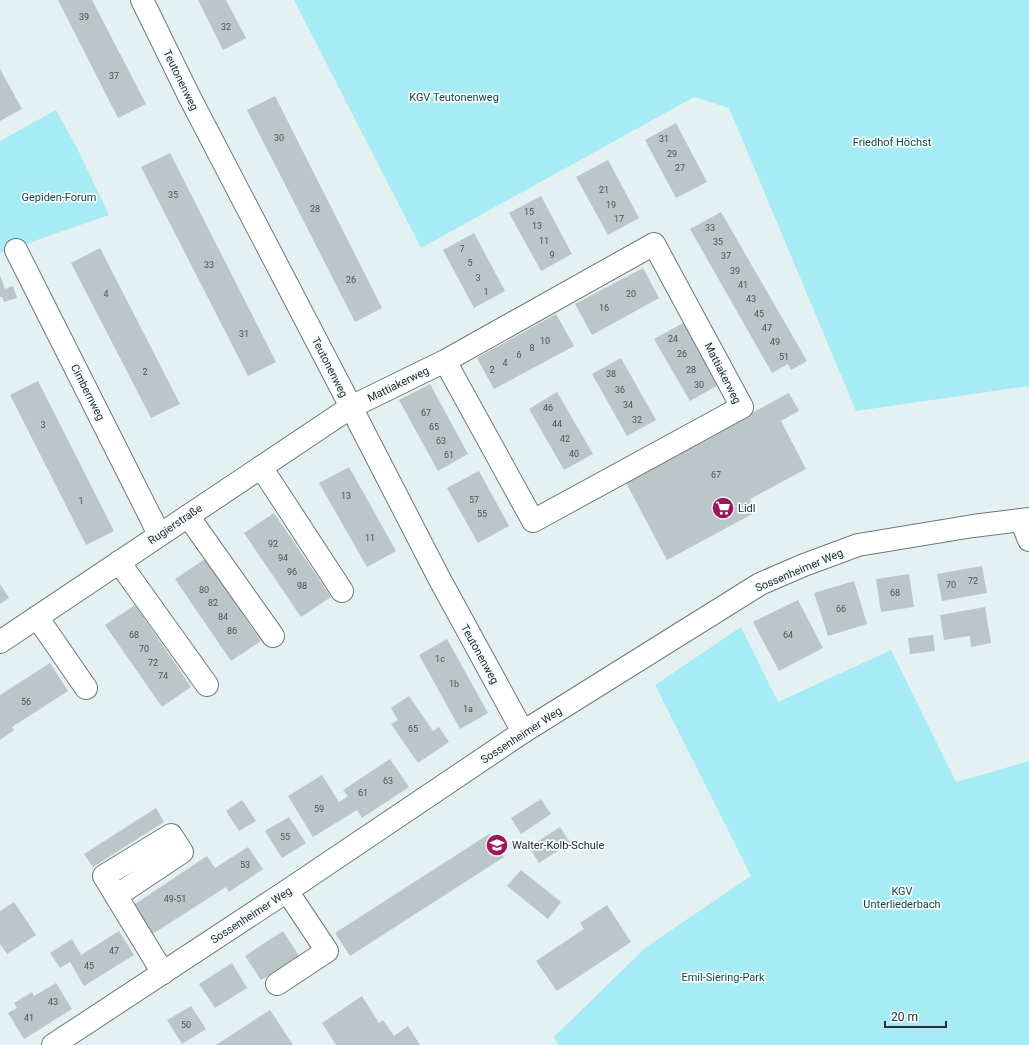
<svg xmlns="http://www.w3.org/2000/svg" width="1029" height="1045" font-family="Roboto,sans-serif">
  <style>
    .green { fill: #a7ecf4 }
    .building { fill: #bac6c7 }
    .lines { fill: none; stroke-linecap: round; stroke-linejoin: round }
    .minor-casing { stroke: #6d7879; stroke-width: 24 }
    .minor { stroke: #fff; stroke-width: 22 }
    .labels { text-anchor: middle; stroke-width: 3.5; stroke-linejoin: round; paint-order: stroke }
    .number-label { font-size: 9px; fill: #4c5354 }
    .street-label { font-size: 11px; fill: #282d2d; stroke: #f3fdfe }
    .park-label { font-size: 11px; fill: #184549; stroke: #f3fdfe }
    .poi-label { font-size: 11px; fill: #282d2d; stroke: #f3fdfe; text-anchor: start }
  </style>
  <rect width="100%" height="100%" fill="#e4f1f2"/>
  <!-- green -->
  <g class="green">
    <polygon points="294,0 1029,0 1029,386 856,411 729,108 694,97 421,248"/>
    <polygon points="56,110 77,148 109,215 0,253 0,141"/>
    <polygon points="741,627 778,702 891,650 956,782 1029,761 1029,1045 558,1045 554,1037 645,948 658,939 751,876 655,685"/>
  </g>
  <!-- building -->
  <g class="building">
    <polygon points="58,0 92,0 146,104 118,118"/>
    <polygon points="198,0 226,0 246,38 223,50"/>
    <polygon points="0,69 22,109 0,121"/>
    <polygon points="275,96 382,308 355,322 247,110"/>
    <polygon points="676,123 707,182 676,198 645,140"/>
    <polygon points="170,153 276,362 248,376 141,167"/>
    <polygon points="608,160 639,218 608,235 576,177"/>
    <polygon points="541,196 572,254 541,271 509,213"/>
    <polygon points="721,212 807,361 791,370 788,364 772,373 690,229"/>
    <polygon points="474,233 505,291 474,308 443,250"/>
    <polygon points="100,248 180,404 151,418 71,263"/>
    <polygon points="643,268 659,298 592,335 575,304"/>
    <polygon points="0,275 5,289 13,286 17,298 4,302 2,297 0,297"/>
    <polygon points="556,314 574,346 494,389 477,358"/>
    <polygon points="683,323 718,385 690,401 654,339"/>
    <polygon points="621,358 656,420 627,436 592,374"/>
    <polygon points="38,381 114,531 86,545 10,395"/>
    <polygon points="430,384 468,454 438,471 399,400"/>
    <polygon points="557,392 593,454 564,470 529,409"/>
    <polygon points="789,393 799,411 781,421 806,469 750,499 756,512 667,560 625,481"/>
    <polygon points="349,467 396,551 367,567 319,483"/>
    <polygon points="479,471 509,526 478,543 447,488"/>
    <polygon points="274,513 331,597 301,617 244,533"/>
    <polygon points="205,559 261,641 231,661 175,579"/>
    <polygon points="982,566 987,593 942,601 937,574"/>
    <polygon points="909,574 914,607 881,612 876,579"/>
    <polygon points="854,581 867,624 828,636 814,593"/>
    <polygon points="0,584 9,598 0,604"/>
    <polygon points="798,600 823,648 779,671 753,622"/>
    <polygon points="135,605 191,687 162,707 105,625"/>
    <polygon points="985,607 991,643 971,647 970,636 944,640 940,615"/>
    <polygon points="933,635 935,651 910,654 908,638"/>
    <polygon points="447,639 488,713 460,729 419,655"/>
    <polygon points="50,663 68,691 12,727 14,730 0,740 0,695"/>
    <polygon points="409,696 433,731 439,727 449,742 418,763 391,724 398,720 391,708"/>
    <polygon points="390,759 409,787 362,818 357,810 313,837 288,796 322,775 339,802 348,796 343,790"/>
    <polygon points="541,799 551,814 521,834 511,818"/>
    <polygon points="242,800 256,821 239,831 226,811"/>
    <polygon points="156,808 164,822 93,867 84,854"/>
    <polygon points="289,817 306,843 282,858 265,831"/>
    <polygon points="560,827 570,843 539,863 529,847"/>
    <polygon points="489,834 504,857 350,956 335,933"/>
    <polygon points="248,847 263,869 229,892 226,887 151,935 132,906 207,856 215,868"/>
    <polygon points="521,870 561,902 548,919 507,886"/>
    <polygon points="14,902 36,935 7,954 0,944 0,911"/>
    <polygon points="607,905 631,942 557,991 536,961 584,929 580,923"/>
    <polygon points="119,931 134,955 84,986 70,962 60,968 50,953 72,939 81,955"/>
    <polygon points="283,931 299,956 261,980 245,956"/>
    <polygon points="232,963 247,988 215,1008 199,984"/>
    <polygon points="56,983 72,1009 24,1039 8,1013 17,1008 14,1003 32,992 34,996"/>
    <polygon points="362,996 379,1023 383,1020 394,1036 408,1026 420,1045 336,1045 322,1023"/>
    <polygon points="191,1006 206,1029 182,1044 167,1020"/>
    <polygon points="270,1010 293,1045 216,1045"/>
  </g>
  <g class="lines">
    <!-- minor casing -->
    <g class="minor-casing">
      <g id="minor">
        <polyline points="142,0 189,96 351,407 439,578 523,732"/>
        <polyline points="16,250 152,520 159,535"/>
        <polyline points="261,467 342,591"/>
        <polyline points="188,516 273,636"/>
        <polyline points="1021,520 1029,540"/>
        <polyline points="119,562 207,685"/>
        <polyline points="37,617 86,688"/>
        <polyline points="0,642 351,407 445,361 654,244 742,407 533,521 445,361"/>
        <polyline points="116,896 182,852 171,835 104,876 163,973"/>
        <polyline points="277,984 327,951 287,891"/>
        <polyline points="53,1045 287,891 523,732 760,584 804,565 858,545 973,526 1029,519"/>
      </g>
    </g>
    <!-- minor -->
    <use href="#minor" class="minor"/>
  </g>
  <!-- icons -->
  <defs>
    <g id="supermarket-disc" transform="scale(1.15)"><circle r="9.5" fill="#9f1560" stroke="#f3fdfe"/><path d="M-6-5.5h2.5l.6 2H6L4.5 2H-2.5L-4.4-4H-6ZM-1.5 3.2a1.3 1.3 0 1 0 .1 0ZM3 3.2a1.3 1.3 0 1 0 .1 0Z" fill="#fff"/></g>
    <g id="school-disc" transform="scale(1.15)"><circle r="9.5" fill="#9f1560" stroke="#f3fdfe"/><path d="M0-5L7-2L0 1L-7-2ZM-4 1L0 2.5L4 1V4Q0 6-4 4Z" fill="#fff"/></g>
  </defs>
  <g fill-rule="evenodd">
    <use href="#supermarket-disc" x="723" y="508"/>
    <use href="#school-disc" x="497" y="845"/>
  </g>
  <g class="labels">
    <!-- number labels -->
    <g class="number-label">
      <text x="84" y="20">39</text>
      <text x="226" y="30">32</text>
      <text x="114" y="79">37</text>
      <text x="279" y="141">30</text>
      <text x="664" y="142">31</text>
      <text x="672" y="157">29</text>
      <text x="680" y="171">27</text>
      <text x="604" y="193">21</text>
      <text x="173" y="198">35</text>
      <text x="611" y="208">19</text>
      <text x="315" y="212">28</text>
      <text x="529" y="215">15</text>
      <text x="619" y="222">17</text>
      <text x="537" y="229">13</text>
      <text x="710" y="231">33</text>
      <text x="544" y="244">11</text>
      <text x="718" y="245">35</text>
      <text x="462" y="252">7</text>
      <text x="552" y="258">9</text>
      <text x="726" y="259">37</text>
      <text x="470" y="266">5</text>
      <text x="209" y="268">33</text>
      <text x="735" y="274">39</text>
      <text x="478" y="281">3</text>
      <text x="351" y="283">26</text>
      <text x="743" y="288">41</text>
      <text x="486" y="295">1</text>
      <text x="106" y="297">4</text>
      <text x="631" y="297">20</text>
      <text x="751" y="302">43</text>
      <text x="604" y="311">16</text>
      <text x="759" y="317">45</text>
      <text x="767" y="331">47</text>
      <text x="244" y="337">31</text>
      <text x="673" y="342">24</text>
      <text x="545" y="344">10</text>
      <text x="775" y="345">49</text>
      <text x="532" y="351">8</text>
      <text x="682" y="357">26</text>
      <text x="519" y="358">6</text>
      <text x="784" y="360">51</text>
      <text x="505" y="366">4</text>
      <text x="492" y="373">2</text>
      <text x="691" y="373">28</text>
      <text x="145" y="375">2</text>
      <text x="611" y="377">38</text>
      <text x="699" y="388">30</text>
      <text x="620" y="393">36</text>
      <text x="628" y="408">34</text>
      <text x="548" y="411">46</text>
      <text x="426" y="416">67</text>
      <text x="637" y="423">32</text>
      <text x="557" y="427">44</text>
      <text x="43" y="428">3</text>
      <text x="434" y="430">65</text>
      <text x="565" y="442">42</text>
      <text x="441" y="444">63</text>
      <text x="574" y="457">40</text>
      <text x="449" y="458">61</text>
      <text x="716" y="478">67</text>
      <text x="346" y="499">13</text>
      <text x="474" y="503">57</text>
      <text x="81" y="504">1</text>
      <text x="482" y="517">55</text>
      <text x="370" y="541">11</text>
      <text x="273" y="547">92</text>
      <text x="283" y="561">94</text>
      <text x="292" y="575">96</text>
      <text x="973" y="584">72</text>
      <text x="951" y="588">70</text>
      <text x="302" y="589">98</text>
      <text x="204" y="593">80</text>
      <text x="895" y="596">68</text>
      <text x="213" y="606">82</text>
      <text x="841" y="612">66</text>
      <text x="223" y="620">84</text>
      <text x="232" y="634">86</text>
      <text x="134" y="638">68</text>
      <text x="788" y="638">64</text>
      <text x="144" y="652">70</text>
      <text x="440" y="662">1c</text>
      <text x="153" y="666">72</text>
      <text x="163" y="679">74</text>
      <text x="454" y="687">1b</text>
      <text x="26" y="705">56</text>
      <text x="468" y="712">1a</text>
      <text x="413" y="732">65</text>
      <text x="388" y="784">63</text>
      <text x="363" y="796">61</text>
      <text x="319" y="812">59</text>
      <text x="285" y="840">55</text>
      <text x="245" y="868">53</text>
      <text x="175" y="902">49-51</text>
      <text x="114" y="954">47</text>
      <text x="89" y="969">45</text>
      <text x="53" y="1005">43</text>
      <text x="29" y="1021">41</text>
      <text x="186" y="1028">50</text>
    </g>
    <!-- street labels -->
    <g class="street-label">
      <text transform="translate(181 80) rotate(64)" y="4">Teutonenweg</text>
      <text transform="translate(330 367) rotate(63)" y="4">Teutonenweg</text>
      <text transform="translate(723 373) rotate(63)" y="4">Mattiakerweg</text>
      <text transform="translate(398 384) rotate(-26)" y="4">Mattiakerweg</text>
      <text transform="translate(88 392) rotate(63)" y="4">Cimbernweg</text>
      <text transform="translate(175 524) rotate(-34)" y="4">Rugierstraße</text>
      <text transform="translate(799 570) rotate(-23)" y="4">Sossenheimer Weg</text>
      <text transform="translate(480 654) rotate(61)" y="4">Teutonenweg</text>
      <text transform="translate(521 735) rotate(-33)" y="4">Sossenheimer Weg</text>
      <text transform="translate(251 915) rotate(-33)" y="4">Sossenheimer Weg</text>
    </g>
    <!-- park labels -->
    <g class="park-label">
      <text x="454" y="101">KGV Teutonenweg</text>
      <text x="892" y="146">Friedhof Höchst</text>
      <text x="59" y="201">Gepiden-Forum</text>
      <text x="902" y="895">KGV<tspan x="902" dy="13">Unterliederbach</tspan></text>
      <text x="723" y="981">Emil-Siering-Park</text>
    </g>
    <!-- poi labels -->
    <g class="poi-label">
      <text x="738" y="512">Lidl</text>
      <text x="512" y="849">Walter-Kolb-Schule</text>
    </g>
  </g>
  <!-- scale -->
  <path d="M885 1021v6h61v-6" fill="none" stroke="#282d2d" stroke-width="2"/>
  <text x="891" y="1021" font-size="12" fill="#282d2d" stroke="#f3fdfe" stroke-width="3" paint-order="stroke">20 m</text>
</svg>
